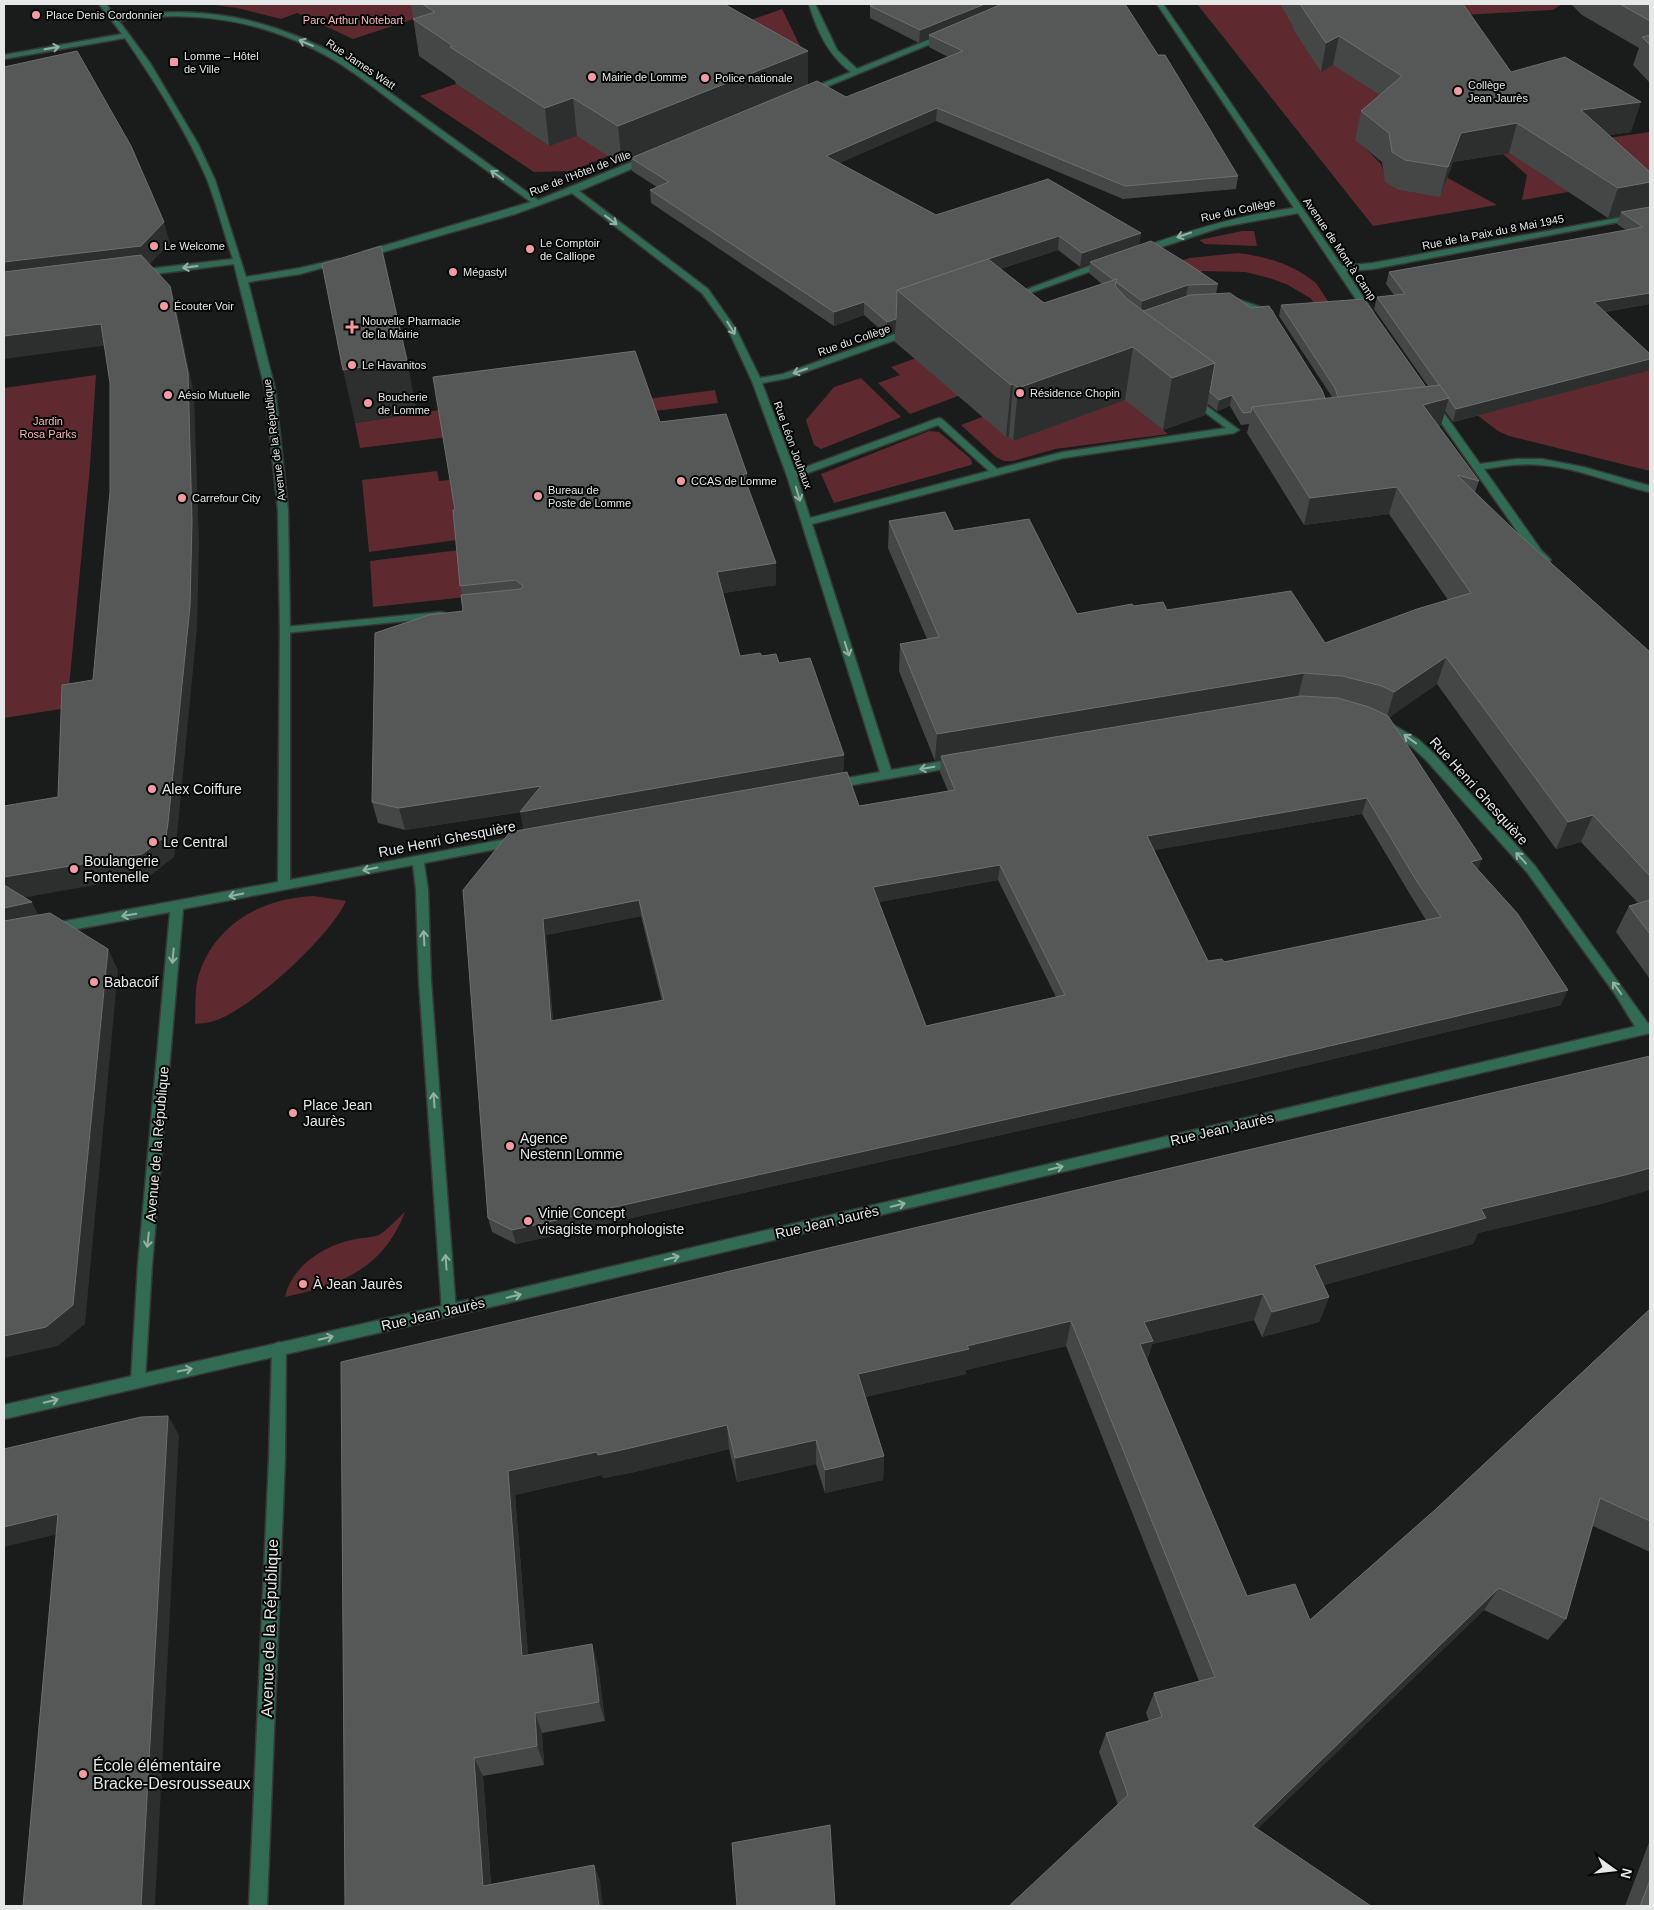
<svg xmlns="http://www.w3.org/2000/svg" width="1654" height="1910" font-family="Helvetica,sans-serif">
  <style>
    .green { fill: #5f2930 }
    .lines { fill: none; stroke-linecap: round; stroke-linejoin: round }
    .service-casing { stroke: #363937; stroke-width: 3 }
    .minor-casing { stroke: #363937; stroke-width: 3 }
    .tertiary-casing { stroke: #363937; stroke-width: 3 }
    .service { fill: #326b54; fill-rule: evenodd }
    .minor { fill: #326b54; fill-rule: evenodd }
    .tertiary { fill: #326b54; fill-rule: evenodd }
    .wall { fill: #454746; fill-rule: evenodd }
    .shaded-wall { fill: #2c2f2d }
    .building { fill: #565857; stroke: #6d6f6e; fill-rule: evenodd }
    .oneway { stroke: #95b0a5 }
    .poi-dot { fill: #f49aa1; stroke: #050606; stroke-width: 2 }
    .labels { text-anchor: middle; stroke-width: 4; stroke-linejoin: round; paint-order: stroke }
    .far-poi-label { font-size: 11px; fill: #e6e8e7; stroke: #050606; text-anchor: start }
    .far-park-label { font-size: 11px; fill: #fbb8bc; stroke: #050606 }
    .far-street-label { font-size: 11px; fill: #e6e8e7; stroke: #050606 }
    .poi-label { font-size: 14px; fill: #e6e8e7; stroke: #050606; text-anchor: start }
    .street-label { font-size: 14px; fill: #e6e8e7; stroke: #050606 }
    .near-street-label { font-size: 16px; fill: #e6e8e7; stroke: #050606 }
    .near-poi-label { font-size: 16px; fill: #e6e8e7; stroke: #050606; text-anchor: start }
  </style>
  <rect width="100%" height="100%" fill="#191c1a"/>
  <!-- green -->
  <g class="green">
    <polygon points="206,4 424,4 420,17 353,39 297,13 281,19 237,8"/>
    <polygon points="1197,4 1322,4 1420,109 1359,142 1381,164 1387,182 1398,190 1423,194 1442,189 1446,177 1497,205 1373,226"/>
    <polygon points="1434,4 1562,4 1553,10 1461,15"/>
    <polygon points="782,9 803,52 719,31"/>
    <polygon points="456,84 549,146 600,127 630,147 572,171 534,172 420,96"/>
    <polygon points="1650,132 1650,178 1587,141"/>
    <polygon points="1509,153 1555,183 1614,184 1522,200 1527,175 1503,154"/>
    <polygon points="1242,231 1254,231 1257,246 1205,244 1199,240"/>
    <path d="M 1238,253 C 1268,257 1292,264 1316,283 L 1395,403 L 1310,298 L 1288,285 L 1269,278 L 1245,272 L 1203,271 L 1017,322 L 1189,258 Z"/>
    <polygon points="1005,327 958,396 910,414 878,383 900,375 891,367"/>
    <polygon points="1061,347 1168,434 1055,449 1013,461 1004,461 996,457 961,425 982,417"/>
    <polygon points="1650,370 1650,471 1509,436 1498,431 1477,415"/>
    <polygon points="96,375 90,466 67,708 4,718 4,388"/>
    <polygon points="861,378 901,417 821,449 814,445 806,420 834,387"/>
    <polygon points="715,390 718,403 360,448 355,423 445,409 449,425"/>
    <polygon points="929,431 939,432 971,459 972,463 971,465 834,503 821,474"/>
    <polygon points="437,471 439,481 450,480 459,532 457,540 369,552 362,480"/>
    <polygon points="459,550 531,590 373,607 370,561"/>
    <path d="M 314,896 L 346,901 C 331,936 250,1010 214,1021 C 208,1023 201,1023 195,1024 C 196,1008 194,989 199,974 C 216,923 263,898 314,896 Z"/>
    <path d="M 405,1212 C 383,1269 341,1285 285,1297 C 292,1265 326,1244 356,1239 C 363,1237 372,1238 379,1235 C 387,1230 398,1218 405,1212 Z"/>
  </g>
  <g class="lines">
    <!-- service casing -->
    <g class="service-casing">
      <polygon id="service" points="441,612 445,613 446,615 445,617 285,633 280,630 285,627"/>
    </g>
    <!-- minor casing -->
    <g class="minor-casing">
      <g id="minor">
        <path d="M 99,4 L 106,4 L 116,17 C 199,4 269,17 342,58 L 538,200 L 644,157 L 650,157 L 650,161 L 579,191 L 708,289 L 736,329 L 760,378 L 783,374 L 906,330 L 912,330 L 912,334 L 788,378 L 762,383 L 795,471 L 939,418 L 942,419 L 997,469 L 1063,452 L 1226,428 L 1190,401 L 1188,399 L 1193,396 L 1239,430 L 1234,433 L 1063,458 L 812,524 L 891,770 L 955,759 L 961,763 L 955,767 L 835,788 L 831,787 L 829,784 L 831,781 L 880,772 L 787,476 L 752,381 L 728,329 L 702,293 L 572,193 L 515,214 L 369,256 L 363,256 L 363,252 L 531,202 C 489,172 447,142 405,111 C 382,94 359,75 334,60 C 268,21 195,8 119,21 L 150,63 L 198,144 L 215,180 L 246,277 L 300,268 L 339,259 L 343,262 L 300,274 L 248,282 L 275,389 L 288,510 L 290,630 L 290,880 L 517,837 L 523,841 L 517,845 L 424,863 L 428,890 L 431,981 L 456,1311 L 454,1316 L 449,1317 L 444,1316 L 442,1311 L 419,981 L 416,890 L 413,865 L 183,909 L 152,1265 L 145,1381 L 143,1386 L 138,1388 L 133,1386 L 131,1381 L 138,1265 L 170,912 L 55,933 L 51,931 L 49,928 L 51,925 L 55,923 L 278,882 L 280,630 L 278,510 L 265,389 L 234,264 L 139,276 L 135,273 L 139,270 L 233,259 C 224,233 217,205 207,179 C 186,130 155,82 125,38 L 4,59 L 4,55 L 122,34 ZM 938,425 L 989,471 L 810,518 L 797,477 Z"/>
        <path d="M 809,4 L 815,4 L 837,50 L 857,69 L 940,35 L 947,37 L 809,94 L 806,94 L 806,90 L 851,72 C 828,55 817,30 809,4 Z"/>
        <path d="M 1157,4 L 1163,4 L 1342,266 L 1373,263 L 1650,212 L 1650,216 L 1373,269 L 1346,271 L 1373,312 L 1369,315 L 1366,314 L 1298,213 L 1222,227 L 1143,253 L 1137,253 L 1137,249 C 1188,231 1240,215 1294,208 Z"/>
        <polygon points="1105,260 1109,263 1108,265 1016,298 1009,296"/>
        <polygon points="1231,297 1272,311 1273,313 1269,316 1228,302 1227,300"/>
        <path d="M 1433,401 L 1436,402 L 1480,464 L 1517,459 L 1542,459 L 1583,467 L 1650,486 L 1650,492 C 1614,484 1579,468 1541,465 C 1522,463 1503,466 1484,469 L 1541,550 L 1551,560 L 1546,563 L 1533,554 L 1428,404 Z"/>
        <polygon points="1383,719 1419,740 1434,754 1535,866 1649,1025 1650,1029 1649,1033 1639,1033 1615,994 1527,872 1426,760 1411,746 1379,726 1377,723"/>
        <polygon points="279,1342 284,1344 286,1349 285,1458 267,1906 249,1906 269,1458 272,1349 274,1344"/>
      </g>
    </g>
    <!-- tertiary casing -->
    <g class="tertiary-casing">
      <polygon id="tertiary" points="1650,1023 1650,1033 499,1305 4,1419 4,1405 499,1293"/>
    </g>
    <!-- service -->
    <use href="#service" class="service"/>
    <!-- minor -->
    <use href="#minor" class="minor"/>
    <!-- tertiary -->
    <use href="#tertiary" class="tertiary"/>
  </g>
  <!-- wall -->
  <g class="wall">
    <path d="M 411,4 L 724,4 L 808,51 L 808,85 L 846,97 L 948,57 L 929,47 L 929,39 L 919,43 L 870,18 L 870,6 L 1158,55 L 1238,176 L 1236,189 L 1123,199 L 936,121 L 839,163 L 936,215 L 1141,233 L 1139,245 L 1218,284 L 1216,294 L 1325,398 L 1332,397 L 1279,316 L 1281,305 L 1426,387 L 1428,386 L 1374,309 L 1377,297 L 1394,295 L 1386,284 L 1389,272 L 1626,230 L 1617,224 L 1620,216 L 1608,218 L 1509,153 L 1453,162 L 1440,197 L 1398,190 L 1385,182 L 1382,162 L 1355,140 L 1361,111 L 1380,95 L 1333,65 L 1321,72 L 1293,29 L 1293,26 L 1280,4 L 1463,4 L 1511,72 L 1631,132 L 1609,135 L 1650,172 L 1650,304 L 1604,312 L 1649,370 L 1453,422 L 1445,411 L 1441,425 L 1438,426 L 1479,481 L 1475,492 L 1513,529 L 1650,652 L 1650,979 L 1616,932 L 1629,906 L 1638,903 L 1581,842 L 1556,849 L 1437,684 L 1389,717 L 1478,870 L 1561,1005 L 1232,1083 L 516,1244 L 492,1232 L 488,1218 L 524,830 L 521,812 L 405,830 L 378,823 L 372,802 L 463,611 L 455,510 L 660,422 L 747,474 L 747,486 L 776,563 L 776,585 L 723,593 L 740,656 L 762,656 L 779,663 L 844,755 L 843,773 L 859,806 L 948,791 L 940,772 L 941,760 L 935,761 L 899,671 L 900,644 L 927,639 L 888,548 L 889,521 L 954,531 L 1077,614 L 1134,606 L 1167,610 L 1325,643 L 1448,600 L 1389,514 L 1304,525 L 1247,433 L 1249,424 L 1241,425 L 1230,406 L 1217,411 L 1208,404 L 1205,415 L 1163,430 L 1125,400 L 1013,441 L 1009,436 L 1006,437 L 895,342 L 895,332 L 887,335 L 864,315 L 834,326 L 651,203 L 650,190 L 657,187 L 632,171 L 631,161 L 622,165 L 577,136 L 549,146 L 456,84 L 455,81 L 419,56 ZM 1058,250 L 1080,267 L 1090,263 L 1089,273 L 1102,284 L 1044,303 L 1000,269 ZM 1362,814 L 1411,896 L 1426,920 L 1224,962 L 1208,961 L 1154,850 ZM 998,880 L 1056,997 L 926,1026 L 879,902 ZM 641,916 L 662,1001 L 553,1021 L 546,935 Z"/>
    <polygon points="1571,4 1650,4 1650,83 1633,65 1639,48 1582,15"/>
    <polygon points="1609,1202 1478,1233 1473,1244 1324,1285 1329,1297 1319,1322 1262,1337 1254,1320 1152,1344 1147,1361 1247,1596 1310,1620 1436,1509 1650,1309 1650,1552 1593,1526 1566,1619 1548,1640 1484,1610 1257,1829 1118,1805 1099,1752 1106,1733 1149,1721 1146,1713 1154,1693 1199,1681 1066,1346 966,1370 966,1374 865,1397 884,1456 883,1480 825,1493 816,1464 737,1482 729,1449 630,1473 603,1478 602,1475 515,1495 528,1655 598,1665 605,1721 542,1733 544,1765 483,1776 491,1884 594,1865 600,1881 345,1896 341,1362"/>
    <polygon points="1650,1840 1650,1906 1625,1906"/>
  </g>
  <!-- shaded-wall -->
  <g class="shaded-wall">
    <polygon points="985,4 1014,4 929,35 929,39 919,43 920,30"/>
    <polygon points="1339,36 1333,65 1321,72 1326,43"/>
    <polygon points="808,51 808,88 631,158 631,161 622,165 618,126"/>
    <polygon points="573,98 577,136 549,146 545,108"/>
    <polygon points="1641,102 1631,132 1572,140 1581,110"/>
    <polygon points="937,108 936,121 826,169 826,156"/>
    <polygon points="1517,123 1509,153 1453,162 1440,197 1448,167 1461,133"/>
    <polygon points="1650,182 1650,208 1621,212 1620,216 1608,218 1618,188"/>
    <polygon points="164,222 170,243 147,267 4,284 4,262"/>
    <polygon points="1141,233 1139,246 1080,267 1082,253"/>
    <polygon points="1059,236 1058,250 952,284 952,271"/>
    <polygon points="1188,285 1186,296 1141,313 1142,301"/>
    <polygon points="170,286 176,307 194,394 199,542 197,628 176,845 174,857 151,875 5,901 4,898 4,877 142,854"/>
    <polygon points="1650,293 1650,304 1590,314 1594,302"/>
    <polygon points="864,302 864,315 834,326 834,312"/>
    <polygon points="896,319 895,332 887,335 887,322"/>
    <polygon points="101,324 109,345 4,359 4,336"/>
    <polygon points="1133,347 1125,400 1013,441 1018,388"/>
    <polygon points="1650,359 1650,367 1649,370 1453,422 1456,409"/>
    <polygon points="407,360 417,413 355,423 343,370"/>
    <polygon points="1215,363 1205,415 1163,430 1172,378"/>
    <polygon points="1013,384 1009,436 1006,437 1011,385"/>
    <polygon points="1232,395 1230,406 1217,411 1219,400"/>
    <polygon points="1449,398 1441,425 1416,432 1423,405"/>
    <polygon points="743,474 747,474 748,496"/>
    <polygon points="1397,487 1389,514 1304,525 1310,498"/>
    <polygon points="776,563 776,585 718,594 717,572"/>
    <polygon points="1446,657 1437,684 1386,720 1394,692"/>
    <polygon points="1304,673 1297,700 941,756 941,760 935,761 937,734"/>
    <polygon points="844,755 843,777 524,834 520,812"/>
    <polygon points="541,786 545,808 405,830 399,808"/>
    <polygon points="1367,798 1362,814 1144,852 1147,836"/>
    <polygon points="1593,815 1581,842 1556,849 1568,822"/>
    <polygon points="1482,859 1476,875 1471,862"/>
    <polygon points="1000,865 998,880 873,903 873,887"/>
    <polygon points="639,900 641,916 546,935 554,1036 551,1021 543,919"/>
    <polygon points="32,902 43,924 4,931 4,908"/>
    <polygon points="108,949 118,970 85,1324 58,1346 4,1358 4,1336"/>
    <polygon points="1568,990 1561,1005 1232,1083 516,1244 512,1230"/>
    <polygon points="1650,1168 1650,1190 1609,1202 1478,1233 1473,1244 1303,1291 1314,1265 1481,1209"/>
    <polygon points="1263,1294 1254,1320 1152,1344 1146,1366 1133,1369 1144,1322"/>
    <polygon points="1329,1297 1319,1322 1262,1337 1272,1312"/>
    <polygon points="1071,1321 1066,1346 966,1370 966,1374 857,1399 858,1374 967,1346"/>
    <polygon points="168,1416 179,1435 155,1906 141,1906"/>
    <polygon points="727,1425 729,1449 630,1473 603,1478 602,1475 515,1495 530,1677 522,1656 508,1471 597,1452"/>
    <polygon points="816,1440 816,1464 737,1482 735,1458"/>
    <polygon points="884,1456 883,1480 825,1493 825,1470"/>
    <polygon points="58,1514 71,1531 4,1547 4,1527"/>
    <polygon points="1499,1588 1484,1610 1242,1844 1253,1826"/>
    <polygon points="592,1644 598,1665 605,1721 599,1702"/>
    <polygon points="535,1713 542,1733 544,1765 537,1746"/>
    <polygon points="474,1758 483,1776 492,1902 483,1886"/>
    <polygon points="594,1865 600,1881 603,1906 599,1906"/>
  </g>
  <!-- building -->
  <g class="building">
    <polygon points="422,4 724,4 808,51 618,126 573,98 545,108 450,47 453,46 413,19 435,12"/>
    <polygon points="875,4 985,4 920,30 870,6"/>
    <polygon points="1002,4 1125,4 1158,55 1165,55 1238,176 1125,186 937,108 826,156 936,215 1048,179 1141,233 1082,253 1059,236 988,259 897,290 896,319 887,322 864,302 834,312 650,190 669,182 631,158 817,81 846,97 963,51 929,35"/>
    <polygon points="1300,4 1463,4 1511,72 1565,57 1641,102 1581,110 1650,172 1650,182 1618,188 1517,123 1461,133 1448,167 1405,160 1392,152 1389,133 1361,111 1402,76 1339,36 1326,43"/>
    <polygon points="1620,4 1650,4 1650,21"/>
    <polygon points="1650,35 1650,45 1642,37"/>
    <polygon points="77,51 131,146 164,222 141,246 4,262 4,67"/>
    <polygon points="1650,207 1650,293 1594,302 1650,354 1650,359 1456,409 1377,297 1405,294 1389,272 1643,227 1621,212"/>
    <polygon points="1151,241 1190,265 1218,284 1188,285 1142,301 1116,282 1117,279 1114,280 1090,262"/>
    <polygon points="381,246 407,360 343,370 322,264"/>
    <polygon points="141,255 170,286 188,373 192,521 190,606 168,823 166,836 142,854 4,877 4,806 58,797 62,685 93,680 110,492 110,383 101,324 4,336 4,272"/>
    <polygon points="988,259 1044,303 1117,279 1115,286 1127,299 1215,363 1172,378 1133,347 1018,388 1013,384 1011,385 897,290"/>
    <polygon points="1230,293 1251,308 1269,306 1322,390 1325,398 1252,407 1251,412 1243,413 1232,395 1219,400 1210,392 1215,363 1143,311 1190,295"/>
    <polygon points="1364,299 1426,387 1338,397 1335,388 1281,305"/>
    <polygon points="635,351 660,422 726,414 747,474 743,474 776,563 717,572 740,656 760,653 762,656 776,654 779,663 810,658 844,755 520,812 541,786 399,808 372,802 375,633 429,615 463,611 461,595 521,589 523,586 516,580 460,586 453,510 455,510 433,377"/>
    <polygon points="1440,385 1449,398 1423,405 1479,481 1457,475 1513,529 1650,652 1650,876 1593,815 1568,822 1446,657 1394,692 1382,686 1342,676 1304,673 937,734 900,644 939,637 889,521 945,512 954,531 1029,519 1077,614 1132,604 1134,606 1163,602 1167,610 1291,591 1325,643 1417,609 1471,593 1397,487 1310,498 1252,407"/>
    <path d="M 1301,696 L 1338,698 L 1369,707 L 1388,716 L 1482,859 L 1471,862 L 1517,913 L 1568,990 L 1236,1068 L 512,1230 L 488,1218 L 463,890 L 510,832 L 847,772 L 859,806 L 955,790 L 941,756 ZM 1367,798 L 1416,880 L 1441,917 L 1224,962 L 1222,959 L 1208,961 L 1147,836 ZM 1000,865 L 1065,995 L 926,1026 L 873,887 ZM 639,900 L 664,1000 L 551,1021 L 543,919 Z"/>
    <polygon points="4,885 32,902 4,908"/>
    <polygon points="1650,900 1650,934 1629,906"/>
    <polygon points="50,913 108,949 73,1305 46,1327 4,1336 4,921"/>
    <polygon points="1650,1056 1650,1168 1625,1175 1481,1209 1486,1218 1314,1265 1329,1297 1272,1312 1263,1294 1144,1322 1153,1341 1140,1344 1247,1596 1295,1584 1310,1620 1436,1509 1650,1309 1650,1521 1600,1498 1566,1619 1499,1588 1253,1826 1371,1906 1009,1906 1128,1795 1106,1733 1162,1717 1154,1693 1215,1677 1071,1321 967,1346 969,1349 858,1374 884,1456 825,1470 816,1440 735,1458 727,1425 626,1449 598,1455 597,1452 508,1471 522,1656 592,1644 599,1702 535,1713 537,1746 474,1758 483,1886 594,1865 599,1906 345,1906 341,1362"/>
    <polygon points="168,1416 141,1906 23,1906 58,1514 4,1527 4,1449 141,1417"/>
    <polygon points="830,1825 835,1906 737,1906 732,1843"/>
    <polygon points="1650,1880 1650,1906 1640,1906"/>
  </g>
  <!-- one-way arrows -->
  <defs><path id="oneway-shaft" d="M-6 0H5M1.5-3L5.5 0L1.5 3" fill="none" stroke-width="1.6" stroke-linecap="round" stroke-linejoin="round" transform="scale(1.25)"/></defs>
  <g class="oneway">
    <use href="#oneway-shaft" transform="translate(306 43) rotate(-157)"/>
    <use href="#oneway-shaft" transform="translate(52 48) rotate(-10)"/>
    <use href="#oneway-shaft" transform="translate(497 175) rotate(-145)"/>
    <use href="#oneway-shaft" transform="translate(611 220) rotate(37)"/>
    <use href="#oneway-shaft" transform="translate(1184 235) rotate(161)"/>
    <use href="#oneway-shaft" transform="translate(190 267) rotate(173)"/>
    <use href="#oneway-shaft" transform="translate(731 328) rotate(59)"/>
    <use href="#oneway-shaft" transform="translate(800 371) rotate(161)"/>
    <use href="#oneway-shaft" transform="translate(798 494) rotate(73)"/>
    <use href="#oneway-shaft" transform="translate(847 649) rotate(72)"/>
    <use href="#oneway-shaft" transform="translate(1410 739) rotate(-144)"/>
    <use href="#oneway-shaft" transform="translate(927 768) rotate(170)"/>
    <use href="#oneway-shaft" transform="translate(1521 858) rotate(-132)"/>
    <use href="#oneway-shaft" transform="translate(370 869) rotate(168)"/>
    <use href="#oneway-shaft" transform="translate(236 895) rotate(168)"/>
    <use href="#oneway-shaft" transform="translate(129 915) rotate(170)"/>
    <use href="#oneway-shaft" transform="translate(424 938) rotate(-93)"/>
    <use href="#oneway-shaft" transform="translate(173 956) rotate(95)"/>
    <use href="#oneway-shaft" transform="translate(1617 988) rotate(-125)"/>
    <use href="#oneway-shaft" transform="translate(434 1100) rotate(-94)"/>
    <use href="#oneway-shaft" transform="translate(1056 1168) rotate(-13)"/>
    <use href="#oneway-shaft" transform="translate(898 1205) rotate(-13)"/>
    <use href="#oneway-shaft" transform="translate(148 1240) rotate(96)"/>
    <use href="#oneway-shaft" transform="translate(672 1258) rotate(-13)"/>
    <use href="#oneway-shaft" transform="translate(446 1262) rotate(-94)"/>
    <use href="#oneway-shaft" transform="translate(514 1296) rotate(-13)"/>
    <use href="#oneway-shaft" transform="translate(326 1338) rotate(-13)"/>
    <use href="#oneway-shaft" transform="translate(185 1370) rotate(-12)"/>
    <use href="#oneway-shaft" transform="translate(51 1401) rotate(-13)"/>
  </g>
  <!-- markers -->
  <g class="poi-dot">
    <circle cx="36" cy="15" r="5"/>
    <rect x="169" y="57" width="10" height="10" rx="2.5"/>
    <circle cx="592" cy="77" r="5"/>
    <circle cx="705" cy="78" r="5"/>
    <circle cx="1458" cy="91" r="5"/>
    <circle cx="154" cy="246" r="5"/>
    <circle cx="530" cy="249" r="5"/>
    <circle cx="453" cy="272" r="5"/>
    <circle cx="164" cy="306" r="5"/>
    <path d="M349.5 319.5h5v5h5v5h-5v5h-5v-5h-5v-5h5z"/>
    <circle cx="352" cy="365" r="5"/>
    <circle cx="1020" cy="393" r="5"/>
    <circle cx="168" cy="395" r="5"/>
    <circle cx="368" cy="403" r="5"/>
    <circle cx="681" cy="481" r="5"/>
    <circle cx="538" cy="496" r="5"/>
    <circle cx="182" cy="498" r="5"/>
    <circle cx="152" cy="789" r="5"/>
    <circle cx="153" cy="842" r="5"/>
    <circle cx="74" cy="869" r="5"/>
    <circle cx="94" cy="982" r="5"/>
    <circle cx="293" cy="1113" r="5"/>
    <circle cx="510" cy="1146" r="5"/>
    <circle cx="528" cy="1221" r="5"/>
    <circle cx="303" cy="1284" r="5"/>
    <circle cx="83" cy="1774" r="5"/>
  </g>
  <g class="labels">
    <!-- far-poi labels -->
    <g class="far-poi-label">
      <text x="46" y="19">Place Denis Cordonnier</text>
      <text x="184" y="60">Lomme – Hôtel<tspan x="184" dy="13">de Ville</tspan></text>
      <text x="602" y="81">Mairie de Lomme</text>
      <text x="715" y="82">Police nationale</text>
      <text x="1468" y="89">Collège<tspan x="1468" dy="13">Jean Jaurès</tspan></text>
      <text x="540" y="247">Le Comptoir<tspan x="540" dy="13">de Calliope</tspan></text>
      <text x="164" y="250">Le Welcome</text>
      <text x="463" y="276">Mégastyl</text>
      <text x="174" y="310">Écouter Voir</text>
      <text x="362" y="325">Nouvelle Pharmacie<tspan x="362" dy="13">de la Mairie</tspan></text>
      <text x="362" y="369">Le Havanitos</text>
      <text x="1030" y="397">Résidence Chopin</text>
      <text x="178" y="399">Aésio Mutuelle</text>
      <text x="378" y="401">Boucherie<tspan x="378" dy="13">de Lomme</tspan></text>
      <text x="691" y="485">CCAS de Lomme</text>
      <text x="548" y="494">Bureau de<tspan x="548" dy="13">Poste de Lomme</tspan></text>
      <text x="192" y="502">Carrefour City</text>
    </g>
    <!-- far-park labels -->
    <g class="far-park-label">
      <text x="353" y="24">Parc Arthur Notebart</text>
      <text x="48" y="425">Jardin<tspan x="48" dy="13">Rosa Parks</tspan></text>
    </g>
    <!-- far-street labels -->
    <g class="far-street-label">
      <text transform="translate(361 64) rotate(34)" y="4">Rue James Watt</text>
      <text transform="translate(580 173) rotate(-21)" y="4">Rue de l'Hôtel de Ville</text>
      <text transform="translate(1238 210) rotate(-12)" y="4">Rue du Collège</text>
      <text transform="translate(1493 232) rotate(-11)" y="4">Rue de la Paix du 8 Mai 1945</text>
      <text transform="translate(1340 249) rotate(56)" y="4">Avenue de Mont à Camp</text>
      <text transform="translate(854 340) rotate(-19)" y="4">Rue du Collège</text>
      <text transform="translate(274 440) rotate(-97)" y="4">Avenue de la République</text>
      <text transform="translate(793 445) rotate(70)" y="4">Rue Léon Jouhaux</text>
    </g>
    <!-- poi labels -->
    <g class="poi-label">
      <text x="162" y="794">Alex Coiffure</text>
      <text x="163" y="847">Le Central</text>
      <text x="84" y="866">Boulangerie<tspan x="84" dy="16">Fontenelle</tspan></text>
      <text x="104" y="987">Babacoif</text>
      <text x="303" y="1110">Place Jean<tspan x="303" dy="16">Jaurès</tspan></text>
      <text x="520" y="1143">Agence<tspan x="520" dy="16">Nestenn Lomme</tspan></text>
      <text x="538" y="1218">Vinie Concept<tspan x="538" dy="16">visagiste morphologiste</tspan></text>
      <text x="313" y="1289">À Jean Jaurès</text>
    </g>
    <!-- street labels -->
    <g class="street-label">
      <text transform="translate(1479 791) rotate(48)" y="5">Rue Henri Ghesquière</text>
      <text transform="translate(447 839) rotate(-11)" y="5">Rue Henri Ghesquière</text>
      <text transform="translate(1222 1129) rotate(-13)" y="5">Rue Jean Jaurès</text>
      <text transform="translate(157 1144) rotate(-85)" y="5">Avenue de la République</text>
      <text transform="translate(827 1222) rotate(-13)" y="5">Rue Jean Jaurès</text>
      <text transform="translate(433 1314) rotate(-13)" y="5">Rue Jean Jaurès</text>
    </g>
    <!-- near-street labels -->
    <g class="near-street-label">
      <text transform="translate(269 1628) rotate(-88)" y="6">Avenue de la République</text>
    </g>
    <!-- near-poi labels -->
    <g class="near-poi-label">
      <text x="93" y="1771">École élémentaire<tspan x="93" dy="18">Bracke-Desrousseaux</tspan></text>
    </g>
  </g>
  <!-- border -->
  <rect width="1654" height="1910" fill="none" stroke="#e6e8e7" stroke-width="10"/>
  <!-- north arrow -->
  <g transform="translate(1614 1870) rotate(105)" stroke="#050606" stroke-width="4" paint-order="stroke">
  <path d="M0-4L9 19L0 12L-9 19Z" fill="#e6e8e7"/>
  <text y="-8" font-size="14" font-weight="bold" text-anchor="middle" fill="#e6e8e7">N</text>
  </g>
</svg>
